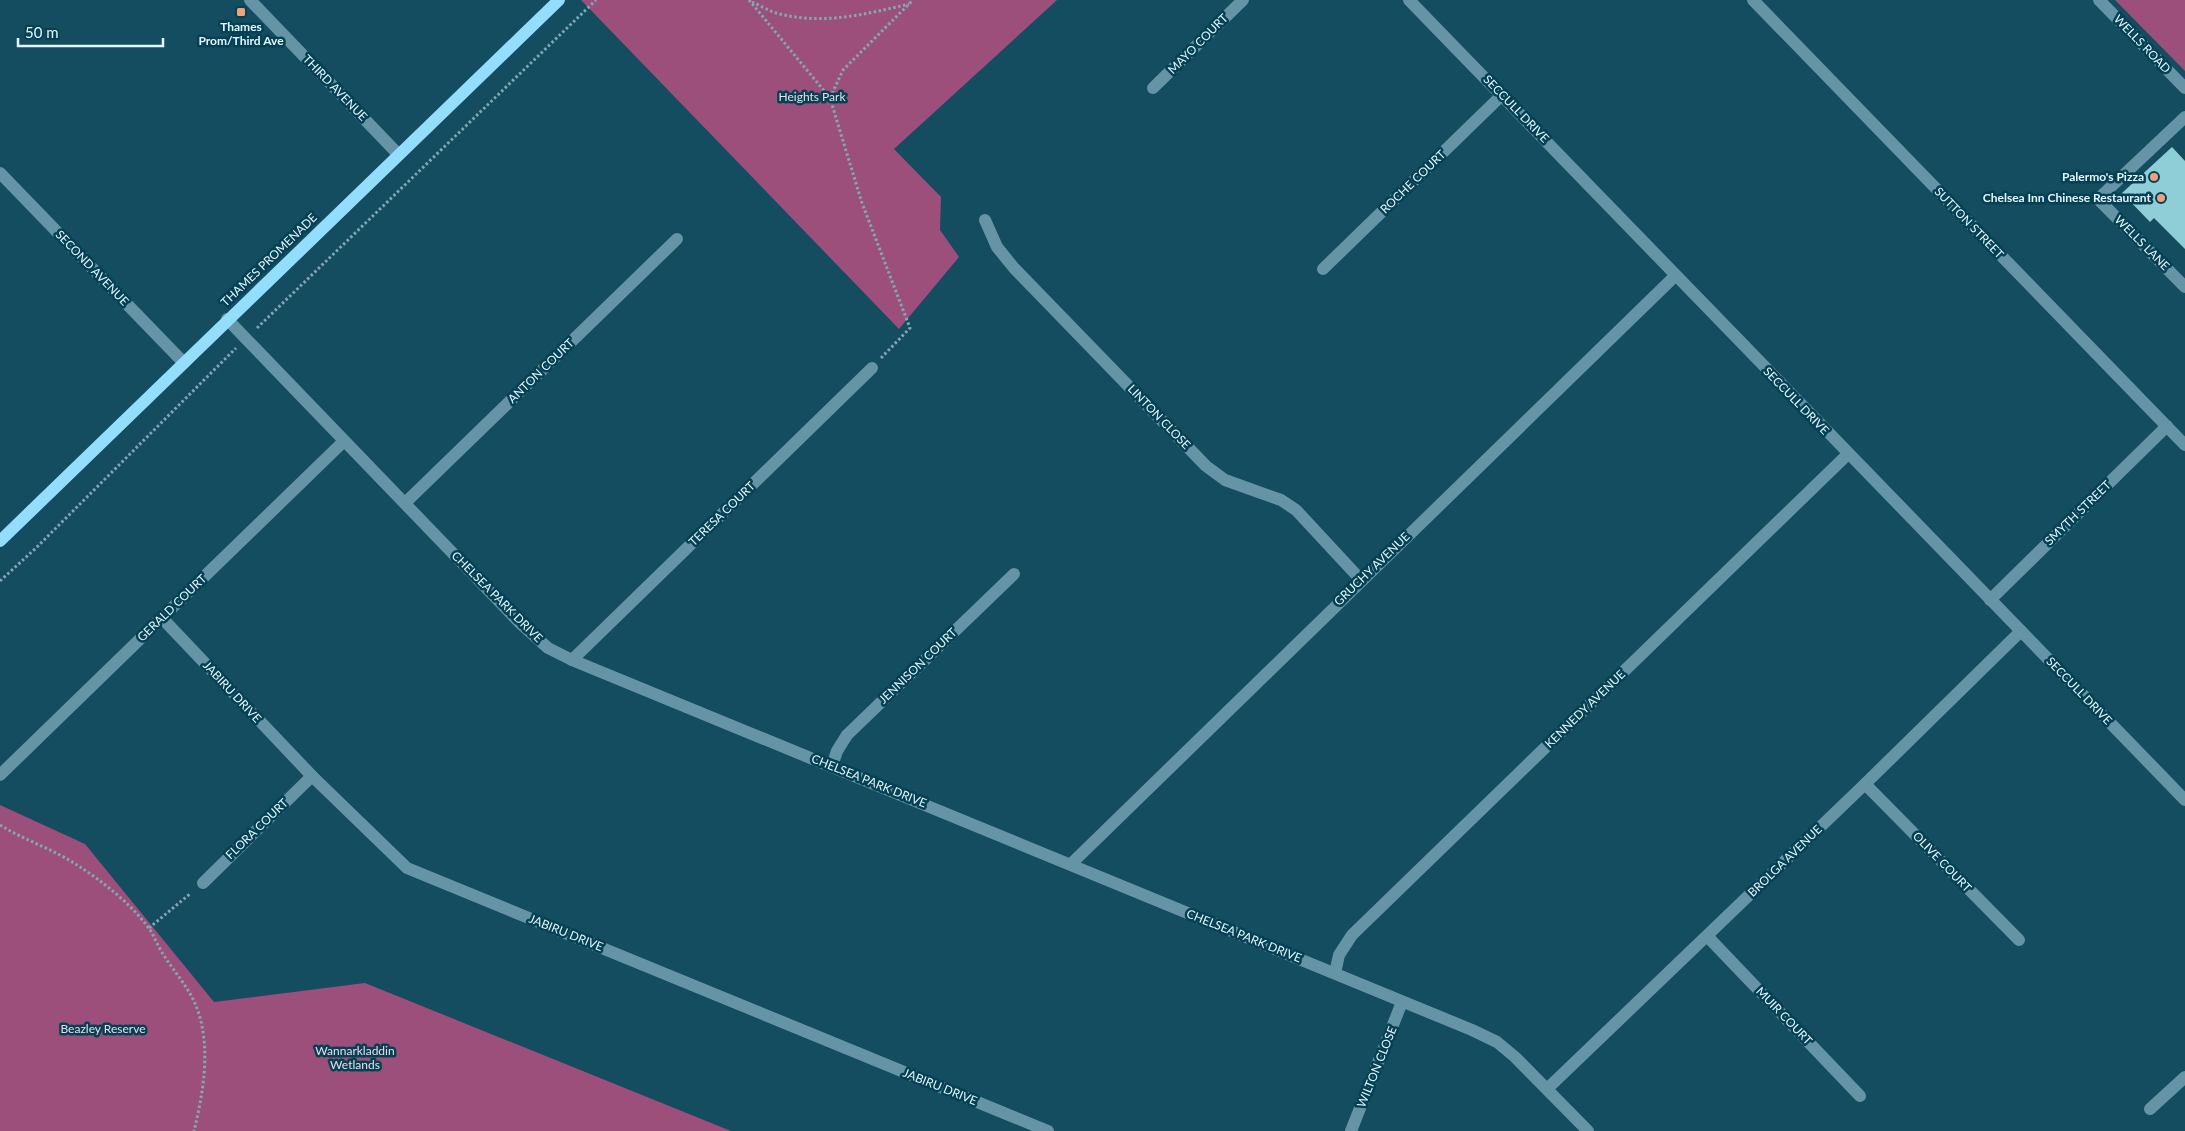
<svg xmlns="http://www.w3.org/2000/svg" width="2185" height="1131" font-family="Lato,sans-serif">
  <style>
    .green { fill: #9c4f7b }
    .building { fill: #8fced6 }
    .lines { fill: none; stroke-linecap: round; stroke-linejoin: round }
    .path { stroke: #83a6b3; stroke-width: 3; stroke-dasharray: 2.5 2.5; stroke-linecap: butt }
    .minor { stroke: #6694a7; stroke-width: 12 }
    .major { stroke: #93defd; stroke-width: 12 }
    .poi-dot { fill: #f1a17c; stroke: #044154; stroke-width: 2 }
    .labels { text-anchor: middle; stroke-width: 5; stroke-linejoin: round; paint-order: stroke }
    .poi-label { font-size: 12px; font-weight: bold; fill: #e5f5fc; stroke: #044154; text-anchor: end }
    .street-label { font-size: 12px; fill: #e5f5fc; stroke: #044154 }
    .park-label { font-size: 12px; fill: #f1d8e5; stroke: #044154 }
  </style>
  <rect width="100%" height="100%" fill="#144c60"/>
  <!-- green -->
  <g class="green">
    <polygon points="581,0 1057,0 894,149 941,197 940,230 959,257 899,329"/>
    <polygon points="2115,0 2185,0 2185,71"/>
    <polygon points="0,805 85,844 214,1002 365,983 731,1131 0,1131"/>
  </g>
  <!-- building -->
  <polygon class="building" points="2172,147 2185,161 2185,249 2154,218 2150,222 2122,193"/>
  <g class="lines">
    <!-- path -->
    <g class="path">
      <polyline points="749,0 830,98 862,203 910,328 881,358"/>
      <path d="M 752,2 C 761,6 771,12 780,14 C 824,25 867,14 909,4"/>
      <polyline points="830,98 843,70 913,0"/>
      <polyline points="257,328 596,0"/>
      <polyline points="0,581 36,548 236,348"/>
      <path d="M 0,825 C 24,840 53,849 77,865 C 102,881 130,903 148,927 C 154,935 157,945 163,954 C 175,973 191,990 198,1011 C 211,1049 203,1094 194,1131"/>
      <polyline points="149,928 191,893"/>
    </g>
    <!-- minor -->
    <g class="minor">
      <polyline points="250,0 398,154"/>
      <polyline points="1409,0 2185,800"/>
      <polyline points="1753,0 2185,445"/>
      <polyline points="2099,0 2185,88"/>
      <polyline points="1153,88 1243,0"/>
      <polyline points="2185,117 2098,199 2185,287"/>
      <polyline points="0,173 184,363"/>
      <polyline points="985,220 997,247 1014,268 1206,466 1225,480 1281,500 1296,510 1361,580"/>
      <polyline points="1323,269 1502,95"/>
      <polyline points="227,319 520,623 548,648 572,660 1472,1030 1497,1042 1515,1057 1588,1131"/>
      <polyline points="405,503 677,239"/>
      <polyline points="1990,600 2167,426"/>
      <polyline points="162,618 312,776 407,868 1048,1131"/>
      <polyline points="572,660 872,368"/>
      <polyline points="832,766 837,751 847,735 1014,574"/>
      <polyline points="0,775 343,442"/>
      <polyline points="1865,784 2019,940"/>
      <polyline points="1071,864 1675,276"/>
      <polyline points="203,883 312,776"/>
      <polyline points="1707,936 1860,1096"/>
      <polyline points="1335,973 1339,955 1352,935 1848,454"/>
      <polyline points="1547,1089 1865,784 2021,631"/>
      <polyline points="2150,1109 2185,1077"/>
      <polyline points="1351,1131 1402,1002"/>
    </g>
    <!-- major -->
    <polyline class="major" points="0,541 559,0"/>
  </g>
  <!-- markers -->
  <g class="poi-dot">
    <rect x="236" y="7" width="10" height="10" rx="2.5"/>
    <circle cx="2154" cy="177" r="5"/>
    <circle cx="2161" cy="198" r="5"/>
  </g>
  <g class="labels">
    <!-- poi labels -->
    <g class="poi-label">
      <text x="241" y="31" text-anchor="middle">Thames<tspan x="241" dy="14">Prom/Third Ave</tspan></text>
      <text x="2144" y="181">Palermo's Pizza</text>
      <text x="2151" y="202">Chelsea Inn Chinese Restaurant</text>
    </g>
    <!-- street labels -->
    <g class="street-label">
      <text transform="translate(1198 44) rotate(-45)" y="4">MAYO COURT</text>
      <text transform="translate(2142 44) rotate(46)" y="4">WELLS ROAD</text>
      <text transform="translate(335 88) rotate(46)" y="4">THIRD AVENUE</text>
      <text transform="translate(1516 109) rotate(46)" y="4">SECCULL DRIVE</text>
      <text transform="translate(1413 182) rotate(-44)" y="4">ROCHE COURT</text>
      <text transform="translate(1969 223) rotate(46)" y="4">SUTTON STREET</text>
      <text transform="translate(2142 243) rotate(45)" y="4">WELLS LANE</text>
      <text transform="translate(269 260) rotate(-44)" y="4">THAMES PROMENADE</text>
      <text transform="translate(92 268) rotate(46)" y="4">SECOND AVENUE</text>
      <text transform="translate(541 371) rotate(-44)" y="4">ANTON COURT</text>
      <text transform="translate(1796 401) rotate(46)" y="4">SECCULL DRIVE</text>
      <text transform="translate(1159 417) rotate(46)" y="4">LINTON CLOSE</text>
      <text transform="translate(2078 513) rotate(-44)" y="4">SMYTH STREET</text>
      <text transform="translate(722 514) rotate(-44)" y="4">TERESA COURT</text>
      <text transform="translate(1372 569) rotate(-44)" y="4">GRUCHY AVENUE</text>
      <text transform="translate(497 597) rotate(45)" y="4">CHELSEA PARK DRIVE</text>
      <text transform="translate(172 608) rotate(-44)" y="4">GERALD COURT</text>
      <text transform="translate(918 666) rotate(-44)" y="4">JENNISON COURT</text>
      <text transform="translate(2079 691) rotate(46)" y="4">SECCULL DRIVE</text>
      <text transform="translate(232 692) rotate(47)" y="4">JABIRU DRIVE</text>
      <text transform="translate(1585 709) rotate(-44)" y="4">KENNEDY AVENUE</text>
      <text transform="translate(869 781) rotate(22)" y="4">CHELSEA PARK DRIVE</text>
      <text transform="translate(257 829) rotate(-44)" y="4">FLORA COURT</text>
      <text transform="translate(1785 861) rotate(-44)" y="4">BROLGA AVENUE</text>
      <text transform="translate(1942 862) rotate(46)" y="4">OLIVE COURT</text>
      <text transform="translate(566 933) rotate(22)" y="4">JABIRU DRIVE</text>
      <text transform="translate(1244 936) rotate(22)" y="4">CHELSEA PARK DRIVE</text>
      <text transform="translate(1784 1016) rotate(46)" y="4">MUIR COURT</text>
      <text transform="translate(1377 1067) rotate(-68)" y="4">WILTON CLOSE</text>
      <text transform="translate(940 1087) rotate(22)" y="4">JABIRU DRIVE</text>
    </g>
    <!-- park labels -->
    <g class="park-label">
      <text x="812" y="101">Heights Park</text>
      <text x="103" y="1033">Beazley Reserve</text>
      <text x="355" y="1055">Wannarkladdin<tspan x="355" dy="14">Wetlands</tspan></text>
    </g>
  </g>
  <!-- scale -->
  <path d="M18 38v8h145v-8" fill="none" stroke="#e5f5fc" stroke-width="2.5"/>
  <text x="25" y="38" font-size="15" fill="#e5f5fc" stroke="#044154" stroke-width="4" paint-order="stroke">50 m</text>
</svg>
